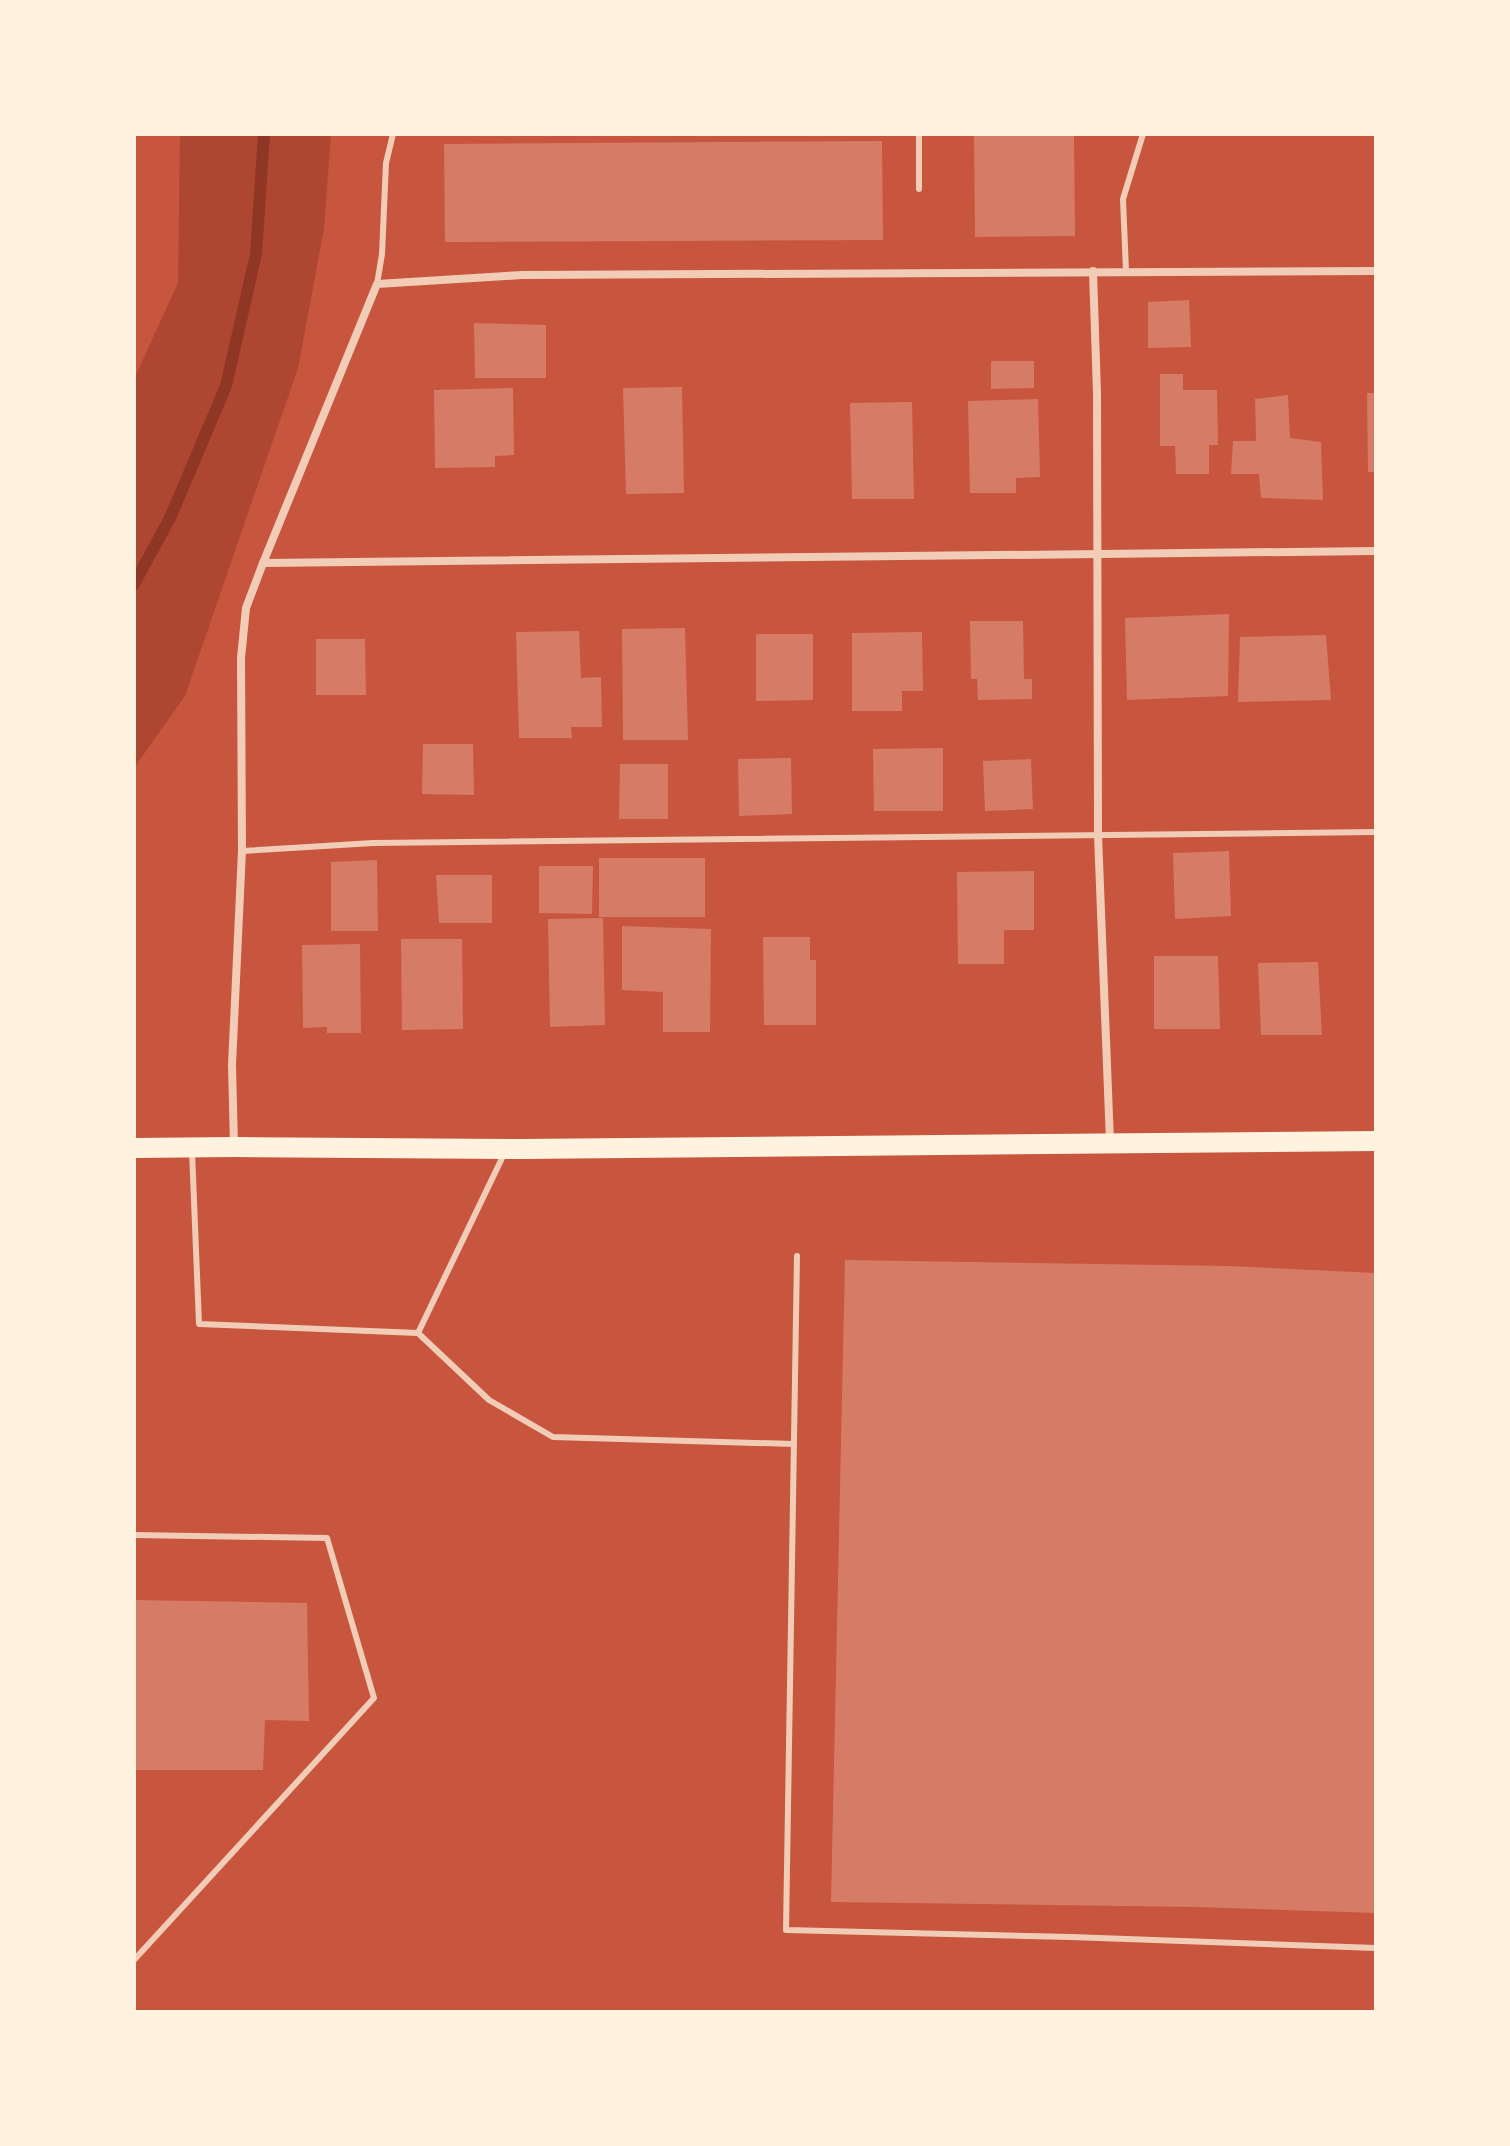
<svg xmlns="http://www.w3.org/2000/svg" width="1510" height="2146" font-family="Montserrat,sans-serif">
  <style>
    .green { fill: #ae4732 }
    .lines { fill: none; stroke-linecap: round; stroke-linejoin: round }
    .stream { stroke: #8f3625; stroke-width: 12 }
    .building { fill: #d67c66 }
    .service { stroke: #f1ccb7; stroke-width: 6 }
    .minor { stroke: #f1ccb7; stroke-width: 8 }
    .primary { stroke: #fff3e0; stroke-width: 20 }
  </style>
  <rect width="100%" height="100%" fill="#c8553d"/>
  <!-- green -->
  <polygon class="green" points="180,134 331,134 324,229 298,368 185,696 134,768 134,379 178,283"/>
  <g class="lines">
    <!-- stream -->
    <polyline class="stream" points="134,584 170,518 226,386 256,254 264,134"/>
  </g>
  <!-- building -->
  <g class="building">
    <polygon points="974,134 1074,134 1075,236 975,237"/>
    <polygon points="882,141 883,240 445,242 444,144"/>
    <polygon points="1189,300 1191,347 1148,348 1148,302"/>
    <polygon points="474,323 546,325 546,378 475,378"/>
    <polygon points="991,361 1034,361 1034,388 991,389"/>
    <polygon points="1160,374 1183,374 1183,390 1217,390 1218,445 1209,445 1209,474 1176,474 1175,446 1160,446"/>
    <polygon points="682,387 684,493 626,494 623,388"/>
    <polygon points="513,388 514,455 495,456 495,467 435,468 434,390"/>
    <polygon points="1367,393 1376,393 1376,472 1368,472"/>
    <polygon points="1288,395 1290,438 1321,442 1323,500 1261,498 1259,474 1231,474 1233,441 1256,441 1255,399"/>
    <polygon points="1038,399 1040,477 1016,478 1016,493 970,493 968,401"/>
    <polygon points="912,402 914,499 852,499 850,403"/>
    <polygon points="1229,614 1228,696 1127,700 1125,618"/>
    <polygon points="970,621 1023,621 1024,679 1032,679 1032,699 978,700 977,679 971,679"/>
    <polygon points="685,628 688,740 623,740 622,629"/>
    <polygon points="579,631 581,678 601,677 602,727 571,727 572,738 519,738 516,632"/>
    <polygon points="922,632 923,691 902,691 902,711 852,711 852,633"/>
    <polygon points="756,634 813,634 813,700 756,701"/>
    <polygon points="1326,635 1331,700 1238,702 1240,637"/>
    <polygon points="316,639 365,639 366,695 316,695"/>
    <polygon points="423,744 473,744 474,795 422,794"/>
    <polygon points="943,748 943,811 874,811 873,749"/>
    <polygon points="791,758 792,814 739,816 738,759"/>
    <polygon points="1031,759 1033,809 985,811 983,761"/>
    <polygon points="620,764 668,764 668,819 619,819"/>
    <polygon points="1229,851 1231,916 1175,919 1173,853"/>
    <rect x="599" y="858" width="106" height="59"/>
    <polygon points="377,860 378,931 331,931 331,862"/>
    <polygon points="539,866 593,866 592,914 539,913"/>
    <polygon points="1034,871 1034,930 1004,930 1004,964 958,964 957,872"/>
    <polygon points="436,875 492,875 492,923 439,923"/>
    <polygon points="603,918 605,1025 550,1027 548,919"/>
    <polygon points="622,926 711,929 710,1032 663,1032 663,992 622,990"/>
    <polygon points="763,937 810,937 810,960 816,960 816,1025 764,1025"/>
    <polygon points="401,939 462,939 463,1029 402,1030"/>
    <polygon points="360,944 361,1033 327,1033 327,1027 303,1028 302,945"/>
    <polygon points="1154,956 1218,956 1220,1029 1154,1029"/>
    <polygon points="1318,962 1322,1035 1261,1035 1258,963"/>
    <polygon points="845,1260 1228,1266 1376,1273 1376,1913 1196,1907 831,1902"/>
    <polygon points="134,1600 307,1603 309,1721 265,1720 263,1770 134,1770"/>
  </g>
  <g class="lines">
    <!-- service -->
    <g class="service">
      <polyline points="919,189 919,134"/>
      <polyline points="1126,271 1123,199 1143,134"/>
      <polyline points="377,284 382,254 386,163 393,134"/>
      <polyline points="242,851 373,843 1376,832"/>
      <polyline points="192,1151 199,1324 418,1333 505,1152"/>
      <polyline points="797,1256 786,1930 1071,1937 1376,1948"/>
      <polyline points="418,1333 489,1400 553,1437 794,1444"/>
      <polyline points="134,1535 327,1538 374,1698 134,1960"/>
    </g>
    <!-- minor -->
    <g class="minor">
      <polyline points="1093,271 1097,393 1098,835 1110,1142"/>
      <polyline points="263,563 1376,551"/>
      <polyline points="234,1146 232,1065 242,851 241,658 246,608 263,563 377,284 522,275 1376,271"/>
    </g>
    <!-- primary -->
    <polyline class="primary" points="134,1148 234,1147 520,1149 1376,1141"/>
  </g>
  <!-- border -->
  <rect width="1510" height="2146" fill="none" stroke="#fff3e0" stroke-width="272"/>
</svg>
